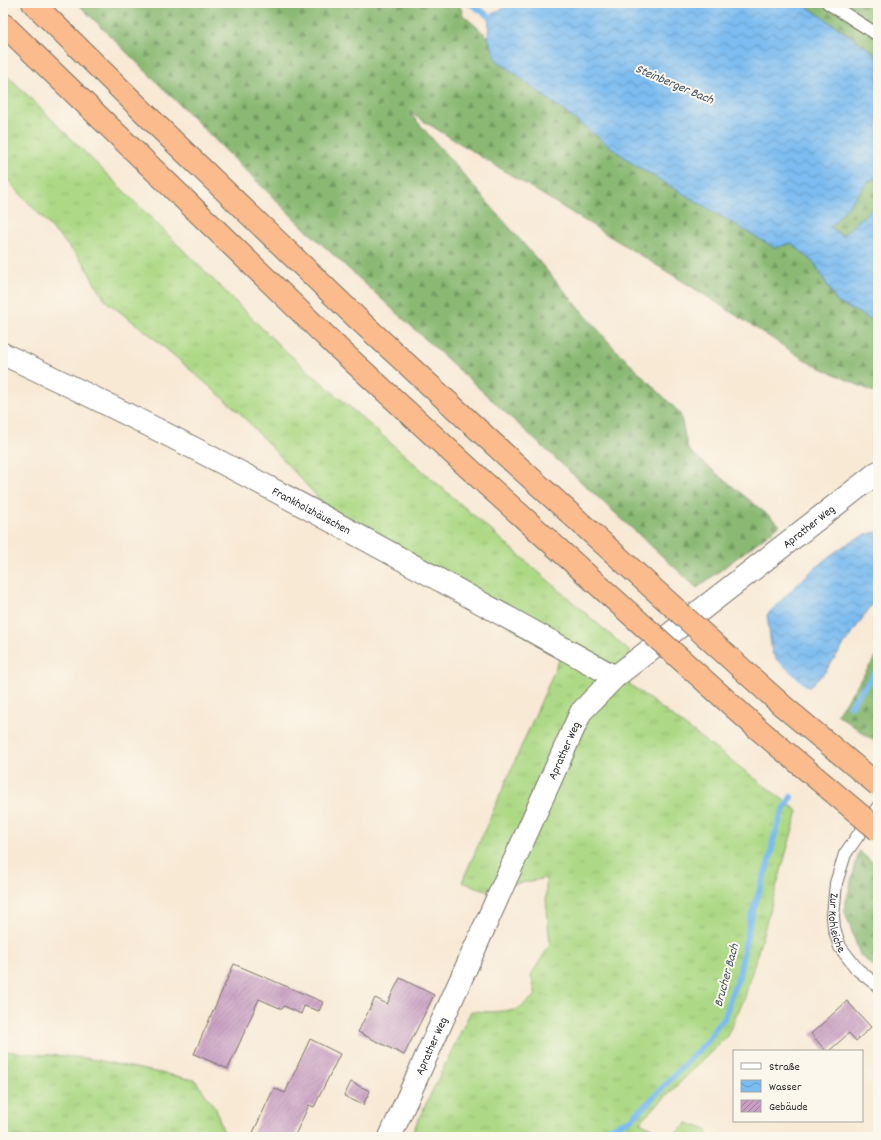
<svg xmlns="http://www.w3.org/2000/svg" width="881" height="1140" font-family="Dekko,sans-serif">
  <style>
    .grass { fill: url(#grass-tufts); stroke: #6c8258 }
    .forest { fill: url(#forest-firs); stroke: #5a724f }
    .water { fill: url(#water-waves); stroke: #53748e }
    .pier { fill: #f8e9d5 }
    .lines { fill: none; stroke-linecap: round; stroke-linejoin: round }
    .stream { stroke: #7bbcf0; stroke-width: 6 }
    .building { fill: url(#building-hatch) }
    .service-casing { stroke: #736e66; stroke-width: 14 }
    .minor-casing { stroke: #736e66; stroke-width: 24 }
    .tertiary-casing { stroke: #736e66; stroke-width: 24 }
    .motorway-casing { stroke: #736e66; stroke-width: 24 }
    .service { stroke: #fff; stroke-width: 12 }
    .minor { stroke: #fff; stroke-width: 22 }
    .tertiary { stroke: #fff; stroke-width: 22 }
    .motorway { stroke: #fbbb8c; stroke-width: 22 }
    .motorway-bridge-casing { stroke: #736e66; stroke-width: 24; stroke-linecap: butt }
    .motorway-bridge { stroke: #fbbb8c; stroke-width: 22 }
    .labels { text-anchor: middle; stroke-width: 4; stroke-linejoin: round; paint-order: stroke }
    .street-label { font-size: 12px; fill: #2b2b2b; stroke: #fbf7ec }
    .water-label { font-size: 13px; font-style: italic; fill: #435666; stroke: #fbf7ec }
  </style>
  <defs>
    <pattern id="grass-tufts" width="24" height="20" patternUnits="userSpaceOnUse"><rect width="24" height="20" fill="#add986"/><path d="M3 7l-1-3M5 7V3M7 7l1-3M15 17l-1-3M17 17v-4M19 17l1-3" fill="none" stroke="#95ba74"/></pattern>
    <pattern id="forest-firs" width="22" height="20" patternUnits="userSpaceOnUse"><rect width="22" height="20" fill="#8ab973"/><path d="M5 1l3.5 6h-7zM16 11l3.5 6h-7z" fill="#71975f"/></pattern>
    <pattern id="water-waves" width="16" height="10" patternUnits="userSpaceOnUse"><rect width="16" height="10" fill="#7bbcf0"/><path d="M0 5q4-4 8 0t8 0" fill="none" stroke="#6599c3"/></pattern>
    <pattern id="building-hatch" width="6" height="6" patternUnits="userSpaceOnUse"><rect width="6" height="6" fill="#c89dc2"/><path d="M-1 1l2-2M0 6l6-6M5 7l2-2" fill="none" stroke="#a3809e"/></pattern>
  </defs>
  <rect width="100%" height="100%" fill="#fbf7ec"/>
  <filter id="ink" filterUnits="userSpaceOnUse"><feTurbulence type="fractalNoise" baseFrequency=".025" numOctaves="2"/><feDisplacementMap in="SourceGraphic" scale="8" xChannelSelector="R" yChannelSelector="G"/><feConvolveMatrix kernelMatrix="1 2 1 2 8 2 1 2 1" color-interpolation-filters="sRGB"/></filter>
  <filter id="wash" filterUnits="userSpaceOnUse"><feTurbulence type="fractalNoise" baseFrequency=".012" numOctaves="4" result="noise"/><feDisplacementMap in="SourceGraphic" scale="16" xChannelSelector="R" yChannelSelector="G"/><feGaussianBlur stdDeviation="0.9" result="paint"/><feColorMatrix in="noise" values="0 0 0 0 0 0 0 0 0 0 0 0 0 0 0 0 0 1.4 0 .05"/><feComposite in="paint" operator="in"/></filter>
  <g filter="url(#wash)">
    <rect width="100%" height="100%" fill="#f8e9d5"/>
    <!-- grass -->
    <g class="grass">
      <polygon points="3,71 281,347 630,652 628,683 798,811 745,997 727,1036 640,1122 668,1137 410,1137 471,1011 489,1012 517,1010 536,995 531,975 550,945 546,899 546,878 486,890 462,882 560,658 337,518 239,412 148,333 107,302 95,284 84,263 3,175"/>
      <polygon points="3,1051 86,1058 195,1080 216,1109 225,1137 3,1137"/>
      <polygon points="687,1123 708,1130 707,1137 672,1137"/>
    </g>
    <!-- forest -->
    <g class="forest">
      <polygon points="77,3 459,3 463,15 488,37 497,60 792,243 815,264 837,302 878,323 878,394 810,363 700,292 409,112 614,348 680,413 688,450 780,525 697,588 302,226"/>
      <polygon points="802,3 878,3 878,61 873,52"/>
      <polygon points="878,176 878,203 842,237 831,227 867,183"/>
      <polygon points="878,654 878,744 837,714"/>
      <polygon points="859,851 878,867 878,970 860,955 844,909"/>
    </g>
    <!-- water -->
    <g class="water">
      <polygon points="512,3 802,3 873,52 878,61 878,176 867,183 831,227 842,236 878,203 878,323 837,302 815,264 792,243 775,248 633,164 497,60 488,37 489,16"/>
      <path d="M 878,532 L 878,596 L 825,672 L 807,689 L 782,667 L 772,653 L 767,615 C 792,590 842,535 878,532 Z"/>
    </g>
    <!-- pier -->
    <polygon class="pier" points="772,656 810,690 807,691 798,691"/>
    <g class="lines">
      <!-- stream -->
      <g class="stream">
        <polyline points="469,3 489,16 495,19"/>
        <polyline points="850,706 878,669"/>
        <polyline points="608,1137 609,1129 631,1119 649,1102 709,1039 718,1024 725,1018 731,995 739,976 750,920 771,855 773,841 782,813 791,797"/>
      </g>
    </g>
    <g id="blocks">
      <!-- building -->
      <g class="building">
        <polygon points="234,964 323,1002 319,1011 304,1006 301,1014 284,1006 282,1009 259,999 228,1069 194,1054"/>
        <polygon points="400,978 434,995 404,1055 358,1032 375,998 387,1004"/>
        <polygon points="847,1001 871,1027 856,1041 849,1033 829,1051 826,1051 811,1034"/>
        <polygon points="310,1039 340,1054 314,1107 309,1105 294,1137 251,1137 274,1088 285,1093"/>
        <polygon points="351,1082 370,1091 363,1105 344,1096"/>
      </g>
    </g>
  </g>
  <g filter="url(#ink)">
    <use href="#blocks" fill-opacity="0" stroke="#736e66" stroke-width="1"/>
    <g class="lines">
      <!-- service casing -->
      <g class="service-casing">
        <g id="service">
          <polyline points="828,3 878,35"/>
          <path id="s1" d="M 878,807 L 845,854 L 836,883 L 833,916 L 834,928 L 840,947 L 857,969 L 878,986"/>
        </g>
      </g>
      <!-- minor casing -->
      <g class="minor-casing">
        <g id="minor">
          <path id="s2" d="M 3,354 C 212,452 413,565 615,677"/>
        </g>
      </g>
      <!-- tertiary casing -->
      <g class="tertiary-casing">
        <g id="tertiary">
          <path id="s3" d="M 390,1137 L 581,712 L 615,677 L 878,472"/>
        </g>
      </g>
      <!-- motorway casing -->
      <g class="motorway-casing">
        <g id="motorway">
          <polyline points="33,3 170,138 360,321 511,460"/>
          <polyline points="3,24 337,347 486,484"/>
        </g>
      </g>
      <!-- service -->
      <use href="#service" class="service"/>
      <!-- minor -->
      <use href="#minor" class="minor"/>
      <!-- tertiary -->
      <use href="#tertiary" class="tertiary"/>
      <!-- motorway -->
      <use href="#motorway" class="motorway"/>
      <!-- motorway-bridge casing -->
      <g class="motorway-bridge-casing">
        <g id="motorway-bridge">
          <polyline points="511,460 784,707 878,785"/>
          <polyline points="486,484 757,728 878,830"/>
        </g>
      </g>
      <!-- motorway-bridge -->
      <use href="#motorway-bridge" class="motorway-bridge"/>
    </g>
  </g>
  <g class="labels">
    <!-- street labels -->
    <g class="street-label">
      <text dy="4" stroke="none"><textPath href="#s2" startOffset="346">Frankholzhäuschen</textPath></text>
      <text dy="4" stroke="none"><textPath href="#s3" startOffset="760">Aprather Weg</textPath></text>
      <text dy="4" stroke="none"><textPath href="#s3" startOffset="424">Aprather Weg</textPath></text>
      <text dy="4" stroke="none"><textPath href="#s1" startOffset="128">Zur Kohleiche</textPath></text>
      <text dy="4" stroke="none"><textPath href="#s3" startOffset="100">Aprather Weg</textPath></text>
    </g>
    <!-- water labels -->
    <g class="water-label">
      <text transform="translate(675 83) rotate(23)" y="5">Steinberger Bach</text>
      <text transform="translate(725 975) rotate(-75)" y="5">Brucher Bach</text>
    </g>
  </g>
  <!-- margin -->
  <rect width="881" height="1140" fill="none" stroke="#fbf7ec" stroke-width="16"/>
  <!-- legend -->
  <rect x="733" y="1050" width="130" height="72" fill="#fbf7ec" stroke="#a8a59f"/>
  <rect x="741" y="1063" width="20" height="6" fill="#ffffff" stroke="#a8a59f"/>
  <text x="769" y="1070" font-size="12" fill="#2b2b2b">Straße</text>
  <rect x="741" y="1080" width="20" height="12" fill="url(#water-waves)" stroke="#a8a59f"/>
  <text x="769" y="1090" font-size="12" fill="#2b2b2b">Wasser</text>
  <rect x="741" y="1100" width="20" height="12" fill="url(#building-hatch)" stroke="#a8a59f"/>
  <text x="769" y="1110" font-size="12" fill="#2b2b2b">Gebäude</text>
</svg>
